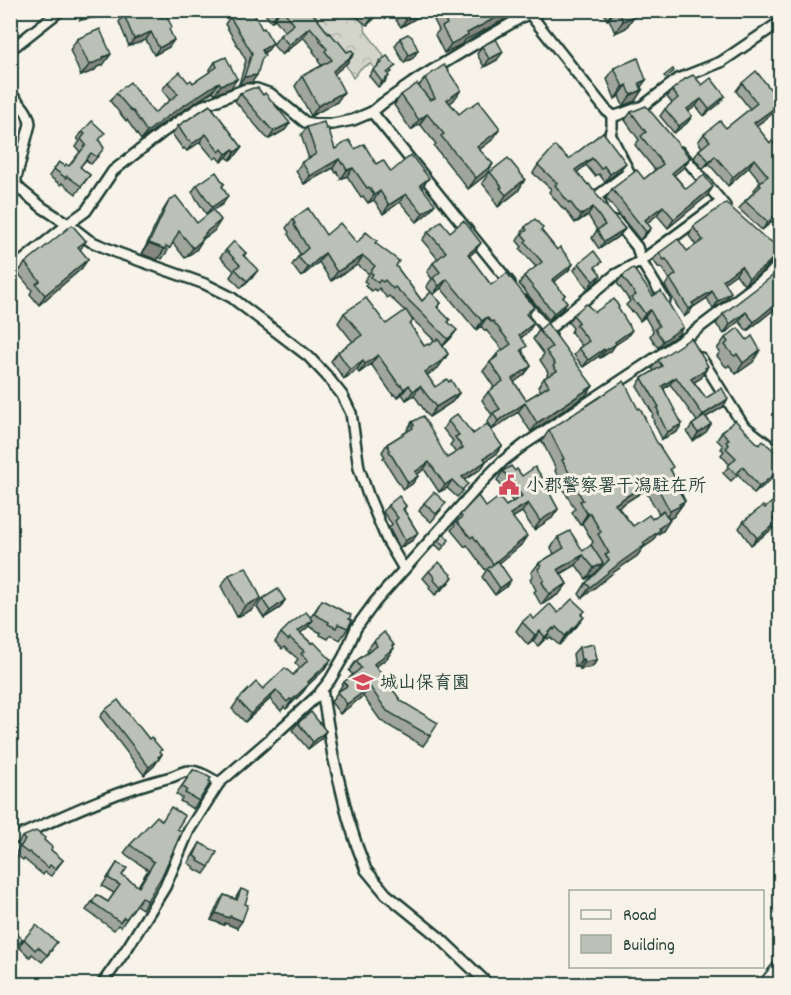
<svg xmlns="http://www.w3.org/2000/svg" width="791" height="995" font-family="Dekko,'Klee One',sans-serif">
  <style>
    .forest { fill: url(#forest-crowns); stroke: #79897f; stroke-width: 1.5 }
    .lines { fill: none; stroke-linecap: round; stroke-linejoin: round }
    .street-casing { stroke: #1f3d34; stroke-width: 14 }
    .primary-casing { stroke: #1f3d34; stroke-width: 18 }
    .street { stroke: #f7f3e8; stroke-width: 9 }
    .primary { stroke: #f7f3e8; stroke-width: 14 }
    .wall { fill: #a1a69d; stroke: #1f3d34; stroke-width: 1.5; fill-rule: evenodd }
    .shaded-wall { fill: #83877f; stroke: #1f3d34; stroke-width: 1.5 }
    .building { fill: #bbc1b6; stroke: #1f3d34; stroke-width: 1.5 }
    .labels { text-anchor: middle; stroke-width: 6; stroke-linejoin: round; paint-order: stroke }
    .poi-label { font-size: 18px; font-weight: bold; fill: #1f3d34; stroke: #f7f3e8; text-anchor: start }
  </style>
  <defs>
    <pattern id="forest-crowns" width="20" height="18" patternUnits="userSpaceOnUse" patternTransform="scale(1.5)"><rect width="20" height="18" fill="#d3d5ca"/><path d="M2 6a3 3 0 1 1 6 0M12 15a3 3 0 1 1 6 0" fill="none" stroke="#b5b8ae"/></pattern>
  </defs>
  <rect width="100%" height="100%" fill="#f7f3e8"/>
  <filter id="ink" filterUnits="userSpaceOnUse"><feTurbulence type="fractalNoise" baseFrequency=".0167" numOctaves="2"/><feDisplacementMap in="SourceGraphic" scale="12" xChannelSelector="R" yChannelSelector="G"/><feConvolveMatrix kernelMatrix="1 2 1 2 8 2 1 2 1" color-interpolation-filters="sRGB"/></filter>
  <g filter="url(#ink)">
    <!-- forest -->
    <polygon class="forest" points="313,11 362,11 362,18 366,32 383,54 386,66 380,73 370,64 361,68 353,78 336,47 327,36"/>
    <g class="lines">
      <!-- street casing -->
      <g class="street-casing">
        <g id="street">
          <polyline points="529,13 606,110 612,115 615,116 643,106 678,79 721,62 780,22"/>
          <polyline points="10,50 61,10"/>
          <path d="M 10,93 C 18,102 29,111 30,124 L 16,178 L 16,185 L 22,191 L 43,208 L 68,224 L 90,241 L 118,253 L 205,284 L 231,297 L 308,356 L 326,375 L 342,395 L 351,413 L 359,468 L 368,495 L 387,540 L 404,569"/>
          <polyline points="372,112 510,283"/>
          <polyline points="680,152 725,206"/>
          <polyline points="601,204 596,197 629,172 610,134 612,127 612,115"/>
          <polyline points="616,221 637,247 641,261 665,300"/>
          <polyline points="10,271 68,224 86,211 113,171 163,132 202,106 246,89 257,89 271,94 305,122 315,124 333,124 353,120 372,112 383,103 421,77 472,46 534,10"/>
          <polyline points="524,301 551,335"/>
          <polyline points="548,330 615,275 641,261 721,202"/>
          <polyline points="701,358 743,425 780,454"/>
          <polyline points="322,690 333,756 348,818 357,846 366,870 386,894 440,938 488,984"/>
          <path d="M 10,840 C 63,816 115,791 171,777 C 177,775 183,771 189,771 C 198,770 211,779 219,783"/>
          <polyline points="102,984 128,947 165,887 189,830 219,783 269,740 318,695 330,680 344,656 356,628 375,602 485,479 503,461 525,444 687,337 769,275 780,263"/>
        </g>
      </g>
      <!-- primary casing -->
      <g class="primary-casing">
        <polyline id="primary" points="767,984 780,968"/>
      </g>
      <!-- street -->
      <use href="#street" class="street"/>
      <!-- primary -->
      <use href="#primary" class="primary"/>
    </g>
    <!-- wall -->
    <g class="wall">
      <polygon points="79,10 118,10 115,14 80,20"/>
      <polygon points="267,10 311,10 311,12 329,34 347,52 354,54 347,63 334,74 337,102 311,116 295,86 302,76 322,66 318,61 319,59 313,51 314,50 303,37 282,55 273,45 280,35 285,32 275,19 271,22 265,14"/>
      <polygon points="347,10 378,10 379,12 374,19 367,25"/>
      <polygon points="429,10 516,10 502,21 465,40 462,44 444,53 435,35 439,30"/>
      <polygon points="594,10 632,10 634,16 626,28 615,33 609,19 607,20 603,11 596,14"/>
      <polygon points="428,11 401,27 396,20 402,12"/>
      <polygon points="124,15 169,30 169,47 154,55 146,40 129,46 119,22"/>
      <polygon points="230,17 262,29 273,43 268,50 264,53 252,82 239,84 246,60 225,24"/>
      <polygon points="400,38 418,50 413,58 404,63 395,46"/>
      <polygon points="77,39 103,65 97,67 95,70 81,76 70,50"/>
      <polygon points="482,46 497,60 484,67 477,54"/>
      <polygon points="380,61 392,72 388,75 385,82 378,87 369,76 373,70 377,67"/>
      <polygon points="215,62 231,88 215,94 213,91 159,126 141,140 127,120 126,121 110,101 116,93 154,113 170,100 162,90 168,82 188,82 193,83 210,72 209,71"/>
      <polygon points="614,68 641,87 642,90 635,101 623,106 619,96 615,99 607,79"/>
      <polygon points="425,78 454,100 450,103 459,114 499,130 492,140 480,149 486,175 468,189 434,146 436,144 420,124 411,130 394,105 401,95 419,86"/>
      <polygon points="742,83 775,95 780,92 780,108 756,126 770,143 780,152 780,215 762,230 739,209 745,201 754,192 753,191 761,182 749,167 728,186 709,164 703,169 694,158 699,150 702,147 698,142 704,134 726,128 750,109 736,91"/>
      <polygon points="702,85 720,103 704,116 696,106 688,112 692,116 687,123 674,133 660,116 665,109 672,103 667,97 672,90"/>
      <polygon points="240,93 290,123 285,130 269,139 265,136 235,101"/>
      <polygon points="210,105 242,147 237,154 230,160 227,157 221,162 217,157 214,159 200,142 187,151 184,148 183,149 172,134 178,126"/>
      <polygon points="631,112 690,158 684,167 674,175 686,189 707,196 668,228 657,215 647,223 651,228 645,236 640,240 606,198 612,189 644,179 655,170 635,145 639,140 625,120"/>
      <polygon points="307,127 326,129 335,149 355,149 376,164 391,172 423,186 422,187 429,212 417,222 400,202 383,214 374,200 368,203 363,196 361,197 347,176 341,179 337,172 336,173 333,168 304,184 296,171 302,162 309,159 301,135"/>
      <polygon points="82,132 99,141 99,155 91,164 86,160 80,167 90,175 76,194 62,183 61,185 49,176 59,162 65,166 69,166 80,152 76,147 80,141 77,139"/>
      <polygon points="603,132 620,170 605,182 599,174 595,176 586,165 577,172 625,229 619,236 599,249 592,238 597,230 588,215 577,222 576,221 575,223 565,209 564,210 549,192 551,189 533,173 538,165 569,159"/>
      <polygon points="490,172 525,179 518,191 498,207 493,199 494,198 482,183"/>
      <polygon points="224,184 222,187 223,204 206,214 192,192 197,185"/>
      <polygon points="169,201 197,223 214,231 203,239 196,250 185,258 173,243 162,259 159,257 157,260 142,254 162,212"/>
      <path d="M 293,219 L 326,235 L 357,243 L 375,243 L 396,266 L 422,301 L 431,292 L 426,287 L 432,279 L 427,272 L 433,263 L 438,259 L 422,240 L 428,232 L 450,232 L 475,251 L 469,256 L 491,285 L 534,307 L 528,316 L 528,332 L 521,338 L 523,352 L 531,366 L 524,375 L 514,382 L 526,400 L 541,391 L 538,387 L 544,378 L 548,376 L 547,375 L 548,372 L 540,360 L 544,354 L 533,339 L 539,330 L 593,386 L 586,395 L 531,432 L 518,412 L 492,430 L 487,422 L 492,415 L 482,400 L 488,392 L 494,387 L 483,371 L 497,354 L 503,350 L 486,330 L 485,331 L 481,326 L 476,330 L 441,288 L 433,295 L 441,303 L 438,307 L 449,322 L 451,338 L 443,346 L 448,354 L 438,368 L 427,375 L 435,387 L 459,393 L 452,402 L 429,417 L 414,395 L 406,400 L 402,394 L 397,398 L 394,394 L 393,395 L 371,364 L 359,373 L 357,370 L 344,379 L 331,361 L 338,352 L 353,342 L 338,323 L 344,313 L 386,324 L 405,311 L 389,296 L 387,298 L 379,288 L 377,291 L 374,289 L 372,291 L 365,286 L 367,283 L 364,281 L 369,274 L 357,265 L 331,281 L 319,262 L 301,277 L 292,265 L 300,254 L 288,234 L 289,232 L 286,228 ZM 410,317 L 435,341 L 429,345 L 424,346 L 411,325 Z"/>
      <polygon points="694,226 775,258 760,273 744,285 736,274 725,282 726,299 713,309 707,298 693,307 689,313 684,317 665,286 669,279 661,267 659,268 653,260 659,253 687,251 696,245 689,236"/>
      <polygon points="525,227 541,230 557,250 573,264 568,271 554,282 565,295 563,297 567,302 562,309 549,320 519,284 524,276 536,267 520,249 522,247 517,241"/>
      <polygon points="86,241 80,250 88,259 81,269 39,305 30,294 32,290 18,273 25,263"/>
      <polygon points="226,250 246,253 244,256 252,278 241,288 230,277 234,271 220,257"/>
      <polygon points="579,263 597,269 596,282 588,289 574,270"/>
      <polygon points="780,274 780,312 776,308 747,331 739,321 724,334 716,324 723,314"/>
      <polygon points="622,276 678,335 658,348 650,336 653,331 645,317 640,321 633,311 632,312 626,305 630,301 617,283"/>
      <polygon points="618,309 627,337 615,345 611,351 600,358 599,356 583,367 574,355 579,348 582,346 571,332 573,328 568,322 573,315"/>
      <polygon points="725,338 753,362 736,374 729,365 727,367 725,366 717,356 720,352 717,349"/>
      <polygon points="658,360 706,370 701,378 694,382 706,398 723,407 706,417 711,424 706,432 693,441 687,432 692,425 697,421 670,384 664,389 677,432 662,439 653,421 654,420 652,416 653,414 637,386 642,378 654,371 652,368"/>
      <polygon points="448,421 502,446 496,454 486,461 481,469 464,480 463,491 457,497 447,488 439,492 424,469 417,475 418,476 412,484 403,490 383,458 385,457 382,452 387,444 408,431 407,430 412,422 447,458 456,453 450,445 453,441 443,429"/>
      <path d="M 549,430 L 671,470 L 685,501 L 677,512 L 673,517 L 669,519 L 663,531 L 656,535 L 653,541 L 643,548 L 637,556 L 614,572 L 582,598 L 579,594 L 586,583 L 596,573 L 586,579 L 576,565 L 561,574 L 567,584 L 559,594 L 541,605 L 534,592 L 536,590 L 530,579 L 533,576 L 531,573 L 539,563 L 554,554 L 551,548 L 558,537 L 583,551 L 593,548 L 591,545 L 593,542 L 582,523 L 580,525 L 572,512 L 575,509 L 562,487 L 563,485 L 555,471 L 556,469 L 542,441 ZM 645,490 L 659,514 L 652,519 L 633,526 L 618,507 Z"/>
      <polygon points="722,432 759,445 780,456 754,494 738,474 731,481 723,473 730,465 721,455 724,451 721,449 723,446 717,440"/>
      <polygon points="503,471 515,471 550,494 558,509 552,518 534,530 522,512 513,517 521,545 499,563 506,587 495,595 482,577 486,571 467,545 465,547 451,530 455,525 454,524 460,515 506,506 513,502 497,480"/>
      <polygon points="780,496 780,516 774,521 776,523 771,530 751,545 739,528 744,521 765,508"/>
      <polygon points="424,503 441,510 431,522 419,511"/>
      <polygon points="388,505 406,506 404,510 418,533 413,540 400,548 389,528 392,524 383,512"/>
      <polygon points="438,541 447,543 441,550 435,544"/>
      <polygon points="429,571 447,585 435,595 429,588 430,586 423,578"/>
      <polygon points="229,575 253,609 237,617 221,586"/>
      <polygon points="262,599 285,600 280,608 264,618 257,607"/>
      <polygon points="322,600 349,619 348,628 340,640 331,635 328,639 320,635 321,633 308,626 300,633 331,660 325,669 308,685 303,692 286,709 284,707 281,711 270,699 245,722 232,709 238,700 293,675 300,668 295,663 298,659 284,647 282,649 275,642 281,633 311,617"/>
      <polygon points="558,613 582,615 577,626 559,645 550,637 548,639 546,638 538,646 533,641 528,645 516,631 522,622"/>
      <polygon points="374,641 392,647 394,648 387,658 376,667 401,701 430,736 423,746 381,721 363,696 340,714 331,702 344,682 353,675 349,671 356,661 368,652 367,650"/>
      <polygon points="579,647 597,660 592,667 580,669 579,667 575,667 573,654"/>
      <polygon points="105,710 137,725 162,754 154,766 144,775 100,717"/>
      <polygon points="298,723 326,731 321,739 308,749 292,730"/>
      <polygon points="193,770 199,801 193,809 180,801 182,798 176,794"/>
      <polygon points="161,821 177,829 147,901 142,909 136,905 121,927 118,925 114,930 86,910 97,895 108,902 114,893 102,886 117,863 122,875 138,886 148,870 124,853 130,845"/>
      <polygon points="22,837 44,840 51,850 63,860 51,876 45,872 43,875 24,859 23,860 15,854 20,847 17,844"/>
      <polygon points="200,843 209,867 204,874 193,868 194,867 188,863"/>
      <polygon points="241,889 237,928 225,923 224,925 211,920 219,902 224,895 235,899"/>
      <polygon points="24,939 52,950 42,962 32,954 30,957 19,947"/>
    </g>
    <!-- shaded-wall -->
    <g class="shaded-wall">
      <polygon points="97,10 118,10 115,14 80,20 85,12"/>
      <polygon points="279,10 280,10 275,19 271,22"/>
      <polygon points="422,10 429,10 401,27 406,20"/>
      <polygon points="510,10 516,10 502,21 465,40 462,44 444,53 451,44 467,33"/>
      <polygon points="586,10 592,10 583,15"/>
      <polygon points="614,10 615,10 609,19 607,20"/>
      <polygon points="379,12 374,19 367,25 372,18"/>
      <polygon points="634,16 626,28 615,33 623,21"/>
      <polygon points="310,27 303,37 282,55 289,45"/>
      <polygon points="151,32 146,40 129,46 134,39"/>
      <polygon points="174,40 169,47 154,55 159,48"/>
      <polygon points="273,43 268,50 256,57 262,50"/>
      <polygon points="418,50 413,58 404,63 409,55"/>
      <polygon points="503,52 497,60 484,67 489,59"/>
      <polygon points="111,54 103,65 97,67 95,70 81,76 89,65"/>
      <polygon points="354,54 347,63 326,81 333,71"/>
      <polygon points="257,75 252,82 239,84 244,77"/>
      <polygon points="389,76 385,82 378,87 382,82"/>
      <polygon points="237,79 231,88 215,94 221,85"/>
      <polygon points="646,80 638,91 639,83"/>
      <polygon points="219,82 213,91 159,126 141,140 147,132 165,118"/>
      <polygon points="627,85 619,96 615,99 623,87"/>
      <polygon points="461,90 454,100 440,110 447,100"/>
      <polygon points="642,90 635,101 623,106 631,95"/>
      <polygon points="344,92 337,102 311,116 318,106"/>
      <polygon points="725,96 720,103 704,116 709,109"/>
      <polygon points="701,99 696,106 681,116 687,109"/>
      <polygon points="780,104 780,108 749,131 754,123"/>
      <polygon points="427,114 420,124 411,130 419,120"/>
      <polygon points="692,116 687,123 674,133 679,126"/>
      <polygon points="290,123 285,130 269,139 274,131"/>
      <polygon points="499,130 492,140 470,157 477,147"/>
      <polygon points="206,134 200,142 187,151 192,144"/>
      <polygon points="242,147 237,154 230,160 235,152"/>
      <polygon points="233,149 227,157 221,162 226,154"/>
      <polygon points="715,156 709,164 703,169 709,161"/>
      <polygon points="592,158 586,165 570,178 575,170"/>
      <polygon points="690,158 684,167 666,182 672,173"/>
      <polygon points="339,159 333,168 304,184 310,176"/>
      <polygon points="754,159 749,167 728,186 733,177"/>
      <polygon points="626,163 620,170 605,182 610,174"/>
      <polygon points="493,164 486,175 468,189 476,178"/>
      <polygon points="353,168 347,176 341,179 347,170"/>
      <polygon points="429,178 423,186 415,193 420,185"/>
      <polygon points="525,179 518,191 498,207 506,195"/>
      <polygon points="713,187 707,196 668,228 674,219"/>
      <polygon points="380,191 374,200 368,203 374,195"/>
      <polygon points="406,194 400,202 383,214 389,205"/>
      <polygon points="228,196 223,204 206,214 212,207"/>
      <polygon points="435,204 429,212 417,222 423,213"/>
      <polygon points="663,206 657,215 642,227 645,220"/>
      <polygon points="593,207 588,215 577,222 582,215"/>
      <polygon points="780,211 780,215 762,230 768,222"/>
      <polygon points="221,220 214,231 203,239 196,250 185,258 205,233"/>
      <polygon points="651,228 645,236 640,240 646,232"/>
      <polygon points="625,229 619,236 599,249 604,242"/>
      <polygon points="149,243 165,249 157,260 142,254"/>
      <polygon points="481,243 475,251 462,263 468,254"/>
      <polygon points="780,251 775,258 760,273 744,285 749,278"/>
      <polygon points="325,253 319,262 301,277 308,268"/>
      <polygon points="363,256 357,265 331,281 337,272"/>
      <polygon points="88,259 81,269 39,305 45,295"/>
      <polygon points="573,264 568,271 547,287 552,280"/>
      <polygon points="741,266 736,274 718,287 723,280"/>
      <polygon points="258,270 252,278 241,288 247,281"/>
      <polygon points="601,275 596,282 588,289 593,281"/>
      <polygon points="447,279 441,288 433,295 439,286"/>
      <polygon points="712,291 707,298 693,307 689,313 684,317 692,303"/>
      <polygon points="731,292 726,299 713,309 718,301"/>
      <polygon points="780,300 776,308 747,331 754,322"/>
      <polygon points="567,302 562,309 549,320 554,313"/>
      <polygon points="650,310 645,317 640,321 645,314"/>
      <polygon points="746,312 739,321 724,334 730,324"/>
      <polygon points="487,317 481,326 476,330 482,321"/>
      <polygon points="534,323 528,332 513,344 519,335"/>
      <polygon points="683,327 678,335 658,348 663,341"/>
      <polygon points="457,330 451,338 441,348 448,339"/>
      <polygon points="632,330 627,337 615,345 611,351 600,358 605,351 615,342"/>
      <polygon points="604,349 599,356 583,367 588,360"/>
      <polygon points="760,350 753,362 736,374 743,363"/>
      <polygon points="448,354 438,368 418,381 425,372"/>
      <polygon points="378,355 371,364 359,373 365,364"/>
      <polygon points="363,361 357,370 344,379 350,370"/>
      <polygon points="531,366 524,375 506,388 512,379"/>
      <polygon points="708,366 701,378 686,387 691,379"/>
      <polygon points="676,377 670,384 657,393 662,386"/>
      <polygon points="409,385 402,394 397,398 404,389"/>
      <polygon points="420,386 414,395 406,400 413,391"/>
      <polygon points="593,386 586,395 531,432 537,423"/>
      <polygon points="459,393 452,402 429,417 436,407"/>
      <polygon points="728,399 723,407 698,422 703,415"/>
      <polygon points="525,403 518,412 492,430 498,421"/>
      <polygon points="682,424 677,432 662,439 667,432"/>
      <polygon points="711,424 706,432 693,441 698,433"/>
      <polygon points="502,446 496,454 479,466 484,458"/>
      <polygon points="486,461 481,469 456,485 462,477"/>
      <polygon points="429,462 424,469 410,480 415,472"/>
      <polygon points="780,469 780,472 754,494 759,487"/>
      <polygon points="418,476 412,484 403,490 408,483"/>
      <polygon points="653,479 645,490 608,514 615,504"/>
      <polygon points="452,480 447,488 439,492 445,485"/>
      <polygon points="685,501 673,517 663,522 670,511 679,504"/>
      <polygon points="528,503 522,512 504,523 510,514"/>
      <polygon points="558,509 552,518 534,530 540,521"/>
      <polygon points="590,513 582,523 580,525 587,514"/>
      <polygon points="780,513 780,516 767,526 773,519"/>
      <polygon points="670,520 663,531 656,535 653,541 643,548 637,556 614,572 582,598 590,587 659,528"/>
      <polygon points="776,523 771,530 751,545 757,538"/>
      <polygon points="418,533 413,540 400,548 405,541"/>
      <polygon points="527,536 521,545 489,572 493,564"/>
      <polygon points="583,555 576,565 551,579 558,569"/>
      <polygon points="603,563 596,573 586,579 594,568"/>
      <polygon points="453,577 447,585 435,595 441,588"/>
      <polygon points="511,580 506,587 495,595 500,588"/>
      <polygon points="567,584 559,594 541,605 549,594"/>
      <polygon points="261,598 253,609 237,617 245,606"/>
      <polygon points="285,600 280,608 264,618 270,611"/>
      <polygon points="584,617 577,626 559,645 565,636"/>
      <polygon points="313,620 307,628 292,640 298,631"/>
      <polygon points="553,628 546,638 538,646 545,637"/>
      <polygon points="540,631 533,641 528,645 535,635"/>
      <polygon points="394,645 389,652 394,648 387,658 367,673 374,664"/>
      <polygon points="584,659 579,667 575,667 581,660"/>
      <polygon points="331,660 325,669 308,685 303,692 286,709 292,700 308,682"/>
      <polygon points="597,660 592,667 580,669 585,662"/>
      <polygon points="370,687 363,696 340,714 347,704"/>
      <polygon points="276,690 270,699 245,722 251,714"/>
      <polygon points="326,731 321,739 308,749 313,742"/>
      <polygon points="162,754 154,766 144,775 149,767"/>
      <polygon points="216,913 230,916 242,921 237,928 225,923 224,925 211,920"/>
    </g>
    <!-- building -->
    <g class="building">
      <polygon points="134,10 159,10 162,17 166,15 172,27 169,29 174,40 159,48 151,32 134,39 124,15"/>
      <polygon points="242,10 252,10 262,29 264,28 273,43 262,50 265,56 262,58 257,75 244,77 252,53 230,17"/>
      <polygon points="283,10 310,10 329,34 330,33 337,41 338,41 347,52 352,50 354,54 333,71 344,92 318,106 302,76 332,60 325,51 327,49 320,41 321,40 310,27 289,45 280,35 294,24"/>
      <polygon points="362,10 378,10 379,12 372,18"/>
      <polygon points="405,10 422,10 406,20 402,12"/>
      <polygon points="440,10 510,10 467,33 468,35 451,44 442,27 447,24"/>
      <polygon points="618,10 632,10 634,16 623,21"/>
      <polygon points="100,29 111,54 103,57 103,59 89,65 77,39"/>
      <polygon points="408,34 412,37 418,50 409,55 400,38"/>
      <polygon points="496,39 503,52 489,59 482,46"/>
      <polygon points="387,56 396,66 387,73 389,76 382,82 373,70 382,63 380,61"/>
      <polygon points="226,57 237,79 221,85 219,82 165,118 147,132 133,111 132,112 116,93 130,82 154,113 178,94 168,82 180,72 188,82 191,80 193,83 217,67 215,62"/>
      <polygon points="638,58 646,80 639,83 642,90 631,95 627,85 623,87 614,68"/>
      <polygon points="444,65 461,90 447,100 459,114 469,106 470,107 479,101 499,127 499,130 477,147 493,164 476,178 441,136 444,134 427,114 419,120 401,95 417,84 430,100 435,98 425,78"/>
      <polygon points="673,69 674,71 666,78 664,76"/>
      <polygon points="756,71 775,95 780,92 780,104 754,123 770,143 772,141 780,152 780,211 768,222 745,201 761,186 759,183 768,176 754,159 733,177 715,156 709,161 699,150 710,141 704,134 720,121 726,128 757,103 742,83"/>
      <polygon points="693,75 702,85 711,78 725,96 709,109 701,99 687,109 692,116 679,126 665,109 678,98 672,90 685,79"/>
      <polygon points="253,88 258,88 263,95 265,93 290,123 274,131 270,128 240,93"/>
      <polygon points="210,105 242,147 235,152 233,149 226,154 222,149 219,152 206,134 192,144 190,140 188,141 178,126"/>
      <polygon points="646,106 690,158 672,173 686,189 704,175 713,187 674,219 663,206 645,220 651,228 646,232 612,189 637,170 644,179 663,164 641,136 646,132 631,112"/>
      <polygon points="92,121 105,133 99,140 104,148 97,157 91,153 80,167 90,175 81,186 67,176 66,178 54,169 59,162 65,166 66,164 69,166 86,145 81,139 85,134 82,132"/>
      <polygon points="324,122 326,129 328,128 335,149 349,140 355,149 364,144 376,164 383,160 391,172 411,155 429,178 420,185 435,204 423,213 406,194 389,205 380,191 374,195 369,187 367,188 353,168 347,170 343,163 342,164 339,159 310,176 302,162 316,154 307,127"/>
      <polygon points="603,132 626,163 610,174 604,166 601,169 592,158 575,170 588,185 589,184 593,190 595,189 596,194 625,229 604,242 597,230 605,225 593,207 582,215 582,214 580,215 570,202 569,203 555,185 557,183 538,165 555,146 569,159"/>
      <polygon points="508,158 525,179 506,195 500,188 502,187 490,172"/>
      <polygon points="216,172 224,184 222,186 228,196 212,207 197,185"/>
      <polygon points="176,196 197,223 213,210 221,220 205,233 206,234 202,238 203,239 193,248 179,231 170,248 166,246 165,249 149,243 169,201"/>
      <polygon points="726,203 765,238 776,244 780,251 765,266 749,278 741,266 723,280 731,292 718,301 712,291 692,303 694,306 689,309 670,279 676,274 666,259 664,260 659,253 678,239 687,251 703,240 694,228 694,226"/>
      <polygon points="308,208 326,235 340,223 357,243 366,232 377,241 375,243 399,261 396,266 422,301 431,292 441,303 437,307 450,320 448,322 457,330 448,339 395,287 393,289 385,280 383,282 380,280 378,283 371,277 373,274 370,272 375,266 363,256 337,272 325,253 308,268 298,257 308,248 294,225 295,224 293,219"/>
      <polygon points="535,219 543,228 541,230 557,250 560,247 573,264 552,280 565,295 563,297 567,302 554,313 524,276 542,262 525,242 527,240 522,234 527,230 525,227"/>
      <polygon points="441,221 450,232 463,221 465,222 481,243 468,254 491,285 507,273 534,307 526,314 534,323 519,335 527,346 521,350 531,366 512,379 526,400 549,386 544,378 557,371 553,366 555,364 546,351 552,347 539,330 547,323 593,386 537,423 525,403 498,421 493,413 500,409 488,392 503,381 490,362 498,356 497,354 511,344 493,321 491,322 487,317 482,321 447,279 439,286 433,278 440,272 433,263 446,252 428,232"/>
      <polygon points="72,225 86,241 78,247 88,259 45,295 36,284 40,281 25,263"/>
      <polygon points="234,241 246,253 243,255 258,270 247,281 235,269 240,265 226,250"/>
      <polygon points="594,251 602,262 595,267 601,275 593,281 579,263"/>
      <polygon points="633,268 653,296 661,291 683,327 663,341 655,329 659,326 650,310 645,314 638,304 637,305 631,298 636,295 622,276"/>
      <polygon points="775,274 777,277 780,274 780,300 754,322 746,312 730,324 723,314"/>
      <polygon points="366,298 386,324 406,310 413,321 410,324 424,346 428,344 429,345 438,339 448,354 443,358 444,359 425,372 435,387 447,379 449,382 451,380 459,393 436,407 420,386 413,391 409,385 404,389 401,385 400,386 378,355 365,364 363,361 350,370 338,352 362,335 344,313"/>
      <polygon points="614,299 619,307 618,308 632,330 615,342 616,344 605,351 604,349 588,360 579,348 589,341 576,325 579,322 573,315 586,304 595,312"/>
      <polygon points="738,328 747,340 752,336 760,350 743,363 737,354 735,356 733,355 725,345 728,342 725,338"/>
      <polygon points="691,338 708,366 705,368 706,370 691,379 706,398 722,388 728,399 703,415 676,377 662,386 682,424 667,432 658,413 659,413 657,408 659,407 642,378 662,366 658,360"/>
      <polygon points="624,381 638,409 640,408 656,441 673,467 670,469 681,489 679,491 685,501 679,504 680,506 670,511 653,479 615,504 633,526 649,515 652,519 663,511 670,520 659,528 660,530 643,543 645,545 621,562 590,587 586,583 609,560 605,555 609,553 598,534 601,532 590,513 587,514 580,501 583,500 569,476 571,476 562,460 564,459 549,430"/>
      <polygon points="457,414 473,434 487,424 502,446 484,458 486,461 462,477 468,484 462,490 452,480 445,485 429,462 415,472 418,476 408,483 389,451 390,450 387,444 413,428 412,426 414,425 412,422 423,416 447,458 463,448 455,437 459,435 448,421"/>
      <polygon points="705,416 711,424 698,433 692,425"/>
      <polygon points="735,420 759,445 763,441 780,456 780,469 759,487 743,467 736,474 728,466 736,458 726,448 729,445 726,442 729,439 722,432"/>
      <polygon points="511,466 515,471 517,469 522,476 535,467 546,483 548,481 553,489 549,492 558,509 540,521 528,503 510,514 527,536 493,564 473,536 471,538 457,522 462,517 460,515 478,496 486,507 499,497 506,506 522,496 503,471"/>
      <polygon points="434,492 446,503 436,514 424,503"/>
      <polygon points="399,496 406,506 403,509 418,533 405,541 395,521 398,518 388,505"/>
      <polygon points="780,496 780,513 773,519 776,523 757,538 744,521 763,506 765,508"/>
      <polygon points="570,531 583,551 591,545 603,563 594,568 583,555 558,569 567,584 549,594 542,582 544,580 538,569 541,566 539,563 564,548 558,537"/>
      <polygon points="444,534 449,540 444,546 438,541"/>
      <polygon points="498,561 511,580 500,588 487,569"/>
      <polygon points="439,562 453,577 441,588 434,580 435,578 429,571"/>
      <polygon points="246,567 261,598 245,606 229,575"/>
      <polygon points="278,589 285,600 270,611 262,599"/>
      <polygon points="572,599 585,611 581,615 584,617 565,636 556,627 554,630 553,628 545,637 540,631 535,635 522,622 530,615 534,619 550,604 558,613"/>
      <polygon points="322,600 351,615 349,619 352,620 348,628 338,624 336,628 328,624 329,622 314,614"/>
      <polygon points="306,612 313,620 298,631 312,644 314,642 331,660 308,682 309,684 292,700 290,699 287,702 276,690 251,714 238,700 256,682 263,689 285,668 293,675 308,660 301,654 304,651 290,638 288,640 281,633 290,624"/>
      <polygon points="384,632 394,645 392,646 394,648 374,664 401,701 438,723 430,736 387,711 370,687 347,704 337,692 347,686 344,682 361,668 356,661 377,646 374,641"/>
      <polygon points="594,644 597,660 585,662 584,659 581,660 579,647"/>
      <polygon points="118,700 137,725 138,725 149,739 151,737 162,750 160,751 162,754 158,757 159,759 149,767 105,710"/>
      <polygon points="311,712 326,731 313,742 298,723"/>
      <polygon points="193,770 198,771 211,778 209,781 211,782 199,801 185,793 187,790 182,786"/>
      <polygon points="171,807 185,816 177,829 182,831 161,878 147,901 142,897 126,919 124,917 120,922 92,902 97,895 108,902 120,885 108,878 117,863 127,868 122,875 139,887 154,862 130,845 157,816 162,821"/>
      <polygon points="36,831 45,838 44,840 52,847 51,850 63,860 55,869 50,865 48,868 29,852 28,853 20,847 25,840 22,837"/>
      <polygon points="200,843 217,852 209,867 198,861 199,859 194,856"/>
      <polygon points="241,889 249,892 245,904 248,905 242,921 230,916 229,918 216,913 224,895 237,900"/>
      <polygon points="36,925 57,942 47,955 38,947 35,950 24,939"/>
      <polygon points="14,932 23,939 13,951 10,948 10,936"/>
    </g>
  </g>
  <!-- icons -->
  <defs>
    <g id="civic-bare" transform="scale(1.62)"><path d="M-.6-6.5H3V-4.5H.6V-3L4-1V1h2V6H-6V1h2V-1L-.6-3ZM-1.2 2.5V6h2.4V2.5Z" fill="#d1495b" stroke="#f7f3e8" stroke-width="2.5" paint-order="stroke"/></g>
    <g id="school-bare" transform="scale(1.62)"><path d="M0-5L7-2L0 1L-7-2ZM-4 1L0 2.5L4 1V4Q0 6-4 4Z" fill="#d1495b" stroke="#f7f3e8" stroke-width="2.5" paint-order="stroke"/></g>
  </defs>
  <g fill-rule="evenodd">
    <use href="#civic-bare" x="509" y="485"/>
    <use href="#school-bare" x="363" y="682"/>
  </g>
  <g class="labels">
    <!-- poi labels -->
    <g class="poi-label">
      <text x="526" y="491">小郡警察署干潟駐在所</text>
      <text x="380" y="688">城山保育園</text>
    </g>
  </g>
  <!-- margin -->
  <rect width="791" height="995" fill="none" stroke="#f7f3e8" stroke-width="36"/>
  <rect x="18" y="18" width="755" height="959" fill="none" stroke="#1f3d34" stroke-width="2" filter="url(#ink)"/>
  <!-- legend -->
  <rect x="569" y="890" width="195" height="78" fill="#f7f3e8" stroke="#a1aaa0" stroke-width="1.5"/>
  <rect x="581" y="910" width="30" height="9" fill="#f7f3e8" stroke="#a1aaa0" stroke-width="1.5"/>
  <text x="623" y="920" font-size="18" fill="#1f3d34">Road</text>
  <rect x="581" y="935" width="30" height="18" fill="#bbc1b6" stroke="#a1aaa0" stroke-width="1.5"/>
  <text x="623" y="950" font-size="18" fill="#1f3d34">Building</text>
</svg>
